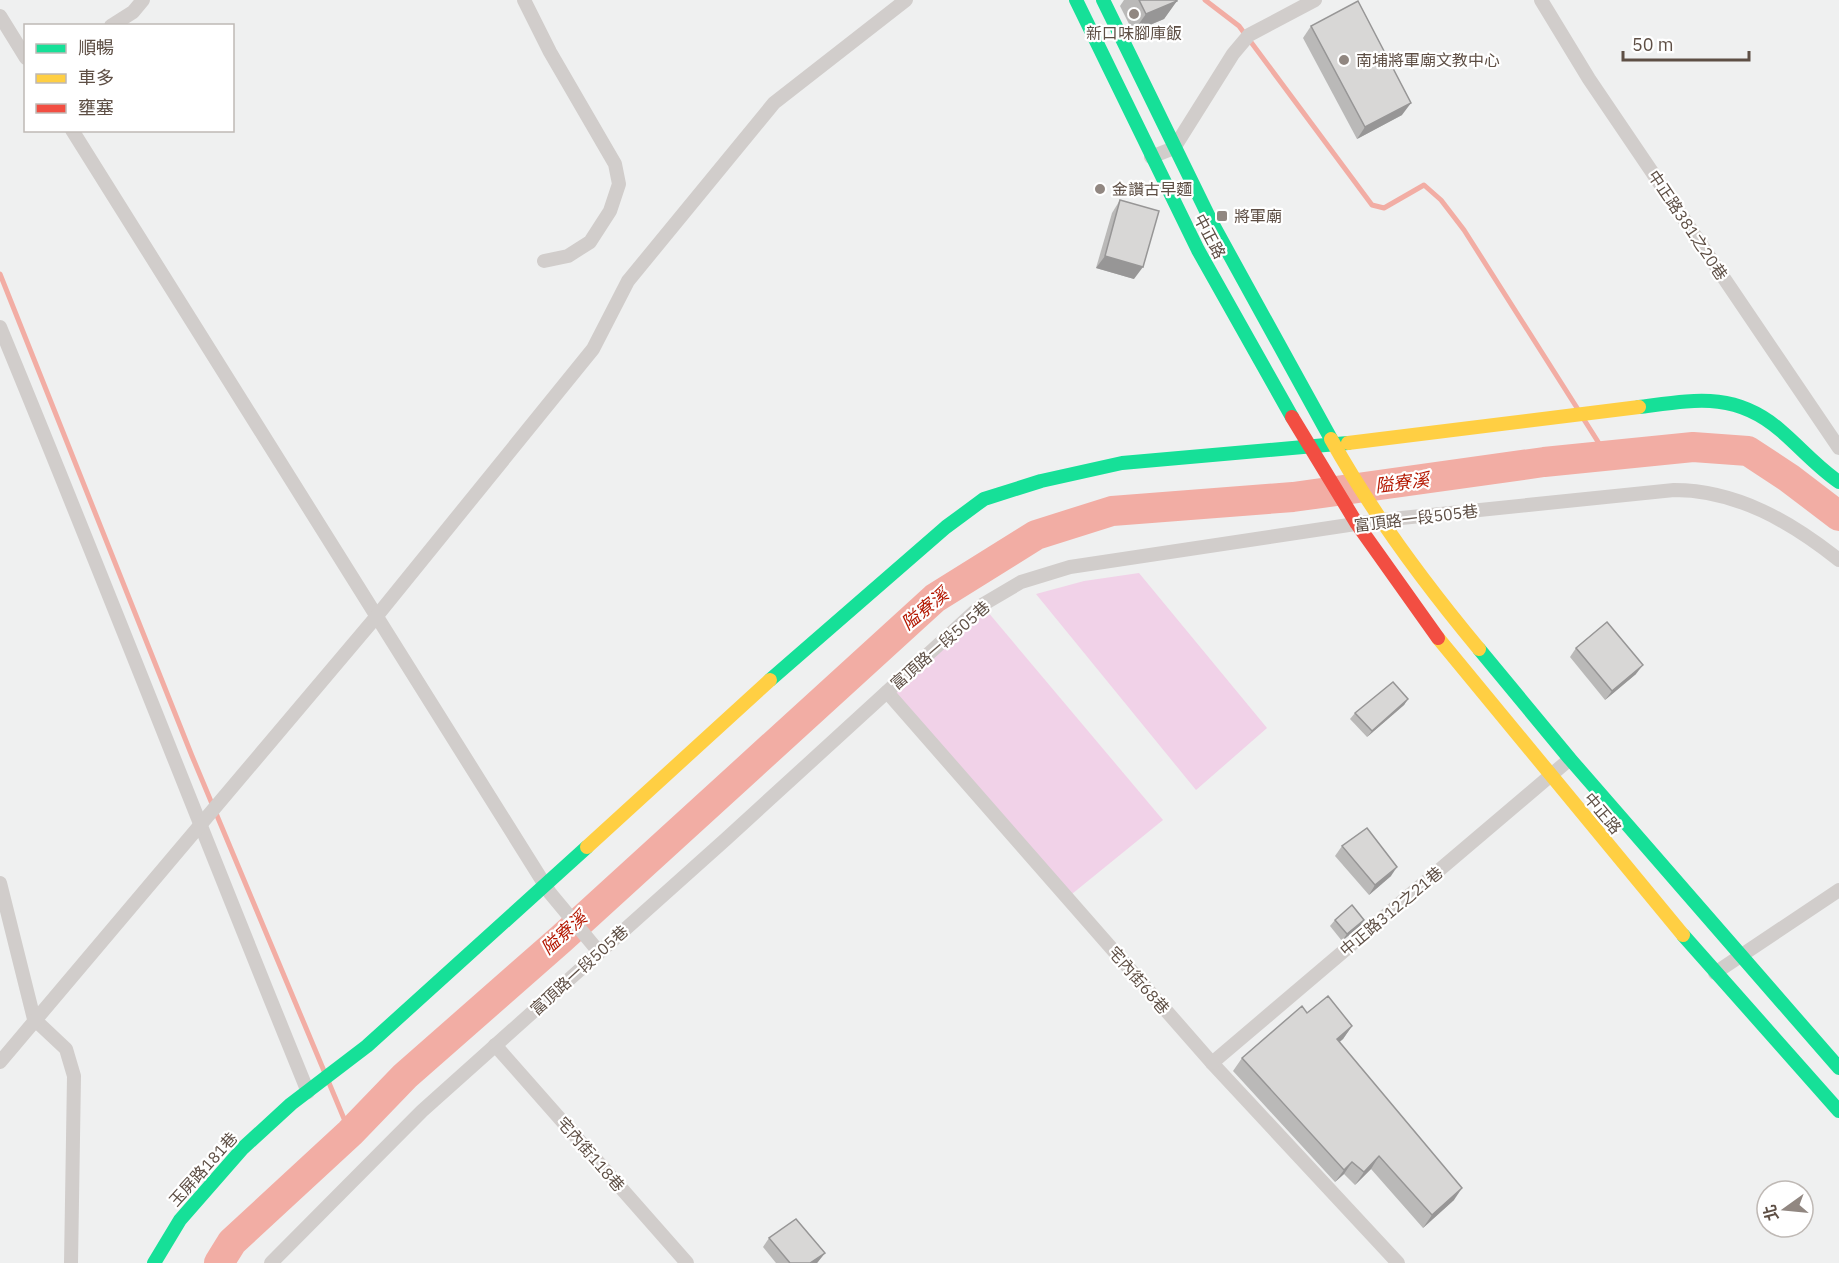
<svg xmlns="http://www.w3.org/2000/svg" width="1839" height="1263" font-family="'IBM Plex Sans','Noto Sans TC',sans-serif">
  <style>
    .green { fill: #f1d2e8 }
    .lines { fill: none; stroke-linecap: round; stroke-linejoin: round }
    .stream { stroke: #f2ada4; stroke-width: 5 }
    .river { stroke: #f2ada4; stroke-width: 30 }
    .street { stroke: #d1cdcb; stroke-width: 14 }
    .fast { stroke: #16e098; stroke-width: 14 }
    .slow { stroke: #ffcf43; stroke-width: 14 }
    .jam { stroke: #f24e42; stroke-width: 14 }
    .wall { fill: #bab9b8 }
    .shaded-wall { fill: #979696 }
    .building { fill: #d8d7d6; stroke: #979696; stroke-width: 1.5 }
    .poi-dot { fill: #918781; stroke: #fff; stroke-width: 2 }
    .labels { text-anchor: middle; stroke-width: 4.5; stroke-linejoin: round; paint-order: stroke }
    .poi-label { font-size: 16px; fill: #5e4f45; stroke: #fff; text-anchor: start }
    .street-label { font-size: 16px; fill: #5e4f45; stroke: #fff }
    .water-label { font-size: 18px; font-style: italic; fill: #b41701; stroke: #fff }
  </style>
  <rect width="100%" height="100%" fill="#eff0f0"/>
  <!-- green -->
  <g class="green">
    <polygon points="1139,573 1267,728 1196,790 1036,594 1084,581"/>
    <polygon points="982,605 1163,820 1067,898 890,697"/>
  </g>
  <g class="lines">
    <!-- stream -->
    <g class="stream">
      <polyline points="1205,0 1239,26 1372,205 1384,208 1424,185 1441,200 1464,230 1579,411"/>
      <polyline points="0,274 192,756 350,1133"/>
      <polyline points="1583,418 1607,456"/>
    </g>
    <!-- river -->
    <polyline class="river" points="219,1263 232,1242 350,1133 405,1076 561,939 935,598 1036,535 1112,511 1293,497 1544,462 1693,447 1748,451 1789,478 1839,516"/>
    <!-- street -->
    <g class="street">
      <polyline points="524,0 550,52 615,164 619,184 610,211 590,242 568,256 544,261"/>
      <polyline points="1541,0 1589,79 1839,448"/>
      <polyline points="0,16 26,58"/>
      <polyline points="111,26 133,12 143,0"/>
      <polyline points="72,130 550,893 599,952"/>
      <polyline points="1151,157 1174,148 1233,54 1249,35 1315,0"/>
      <path d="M 0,327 C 105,581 204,837 308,1092"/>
      <polyline points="887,692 1212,1063 1398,1263"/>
      <polyline points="0,883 34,1019 66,1049 74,1076 71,1263"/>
      <polyline points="1715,973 1839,890"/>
      <polyline points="495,1045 687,1263"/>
      <polyline points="0,1062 376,617 593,349 628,281 774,103 906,0"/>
      <polyline points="1212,1063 1570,759"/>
      <path d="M 271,1263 L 422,1111 L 726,839 L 982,605 L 1021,582 L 1070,567 L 1382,520 L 1674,490 C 1737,490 1791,522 1839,560"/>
    </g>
    <!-- fast -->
    <g class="fast">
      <polyline points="1076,0 1198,250 1292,417"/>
      <polyline points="1103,0 1212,223 1331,439"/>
      <path d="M 1639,407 C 1694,400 1735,391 1780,430 C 1800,447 1817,467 1839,482"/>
      <polyline points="1479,649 1570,759 1839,1068"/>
      <polyline points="770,680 946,527 984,499 1041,481 1122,463 1348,443"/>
      <polyline points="1683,935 1839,1111"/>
      <polyline points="154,1263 180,1220 243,1148 291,1104 367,1046 587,847"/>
    </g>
    <!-- slow -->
    <g class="slow">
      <path d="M 1331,439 C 1372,513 1425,584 1479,649"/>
      <polyline points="1348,443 1639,407"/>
      <polyline points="1438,638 1683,935"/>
      <polyline points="587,847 770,680"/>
    </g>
    <!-- jam -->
    <polyline class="jam" points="1292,417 1357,524 1438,638"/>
  </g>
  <!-- wall -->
  <g class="wall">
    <polygon points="1124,0 1177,0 1164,19 1133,32 1120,6"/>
    <polygon points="1311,26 1402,115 1357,139 1303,38"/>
    <polygon points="1120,200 1134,279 1096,268 1112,213"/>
    <polygon points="1576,648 1636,674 1605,700 1570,657"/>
    <polygon points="1408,699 1404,705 1367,737 1350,719 1355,713"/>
    <polygon points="1342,846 1391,876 1369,895 1335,856"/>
    <polygon points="1335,920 1364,920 1360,926 1342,941 1330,926"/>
    <polygon points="1352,1026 1343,1039 1339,1042 1454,1200 1423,1228 1371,1169 1355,1185 1344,1174 1335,1182 1233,1071 1242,1058"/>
    <polygon points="769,1238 825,1253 817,1263 776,1263 763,1247"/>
  </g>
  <!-- shaded-wall -->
  <g class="shaded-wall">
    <polygon points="1177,1 1164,19 1133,32 1146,14"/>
    <polygon points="1411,103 1402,115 1357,139 1365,127"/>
    <polygon points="1105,256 1143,267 1134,279 1096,268"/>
    <polygon points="1643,665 1636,674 1605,700 1612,691"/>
    <polygon points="1408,699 1404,705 1367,737 1372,731"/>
    <polygon points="1397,867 1391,876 1369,895 1375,885"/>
    <polygon points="1364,920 1360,926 1342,941 1347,934"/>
    <polygon points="1352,1026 1343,1039 1328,1052 1337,1039"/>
    <polygon points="1379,1156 1371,1169 1355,1185 1364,1172"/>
    <polygon points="1352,1162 1344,1174 1335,1182 1344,1170"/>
    <polygon points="1462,1188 1454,1200 1423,1228 1432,1215"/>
    <polygon points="825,1253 817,1263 810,1263"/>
  </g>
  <!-- building -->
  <g class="building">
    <polygon points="1139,0 1177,0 1177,1 1146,14"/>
    <polygon points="1358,1 1411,103 1365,127 1311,26"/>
    <polygon points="1120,200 1159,211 1143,267 1105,256"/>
    <polygon points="1607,622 1643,665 1612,691 1576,648"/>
    <polygon points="1393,682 1408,699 1372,731 1355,713"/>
    <polygon points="1367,828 1397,867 1375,885 1342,846"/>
    <polygon points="1352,905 1364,920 1347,934 1335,920"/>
    <polygon points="1328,996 1352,1026 1337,1039 1462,1188 1432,1215 1379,1156 1364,1172 1352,1162 1344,1170 1242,1058 1302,1006 1307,1013"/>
    <polygon points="796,1219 825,1253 810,1263 790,1263 769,1238"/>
  </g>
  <!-- markers -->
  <g class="poi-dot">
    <circle cx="1134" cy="14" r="6"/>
    <circle cx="1344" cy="60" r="6"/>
    <circle cx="1100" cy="189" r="6"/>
    <rect x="1216" y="210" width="12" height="12" rx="3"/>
  </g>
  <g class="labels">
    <!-- poi labels -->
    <g class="poi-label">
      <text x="1134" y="39" text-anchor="middle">新口味腳庫飯</text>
      <text x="1356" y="66">南埔將軍廟文教中心</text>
      <text x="1112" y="195">金讚古早麵</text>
      <text x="1234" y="222">將軍廟</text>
    </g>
    <!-- street labels -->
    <g class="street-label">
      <text transform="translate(1688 225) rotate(56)" y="6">中正路381之20巷</text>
      <text transform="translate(1210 236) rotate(62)" y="6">中正路</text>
      <text transform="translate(1416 518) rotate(-7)" y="6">富頂路一段505巷</text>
      <text transform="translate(940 645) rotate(-41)" y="6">富頂路一段505巷</text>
      <text transform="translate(1603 813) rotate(50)" y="6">中正路</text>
      <text transform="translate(1391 911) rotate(-40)" y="6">中正路312之21巷</text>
      <text transform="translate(579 970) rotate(-42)" y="6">富頂路一段505巷</text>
      <text transform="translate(1139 980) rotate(49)" y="6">宅內街68巷</text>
      <text transform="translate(591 1154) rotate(49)" y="6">宅內街118巷</text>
      <text transform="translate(203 1169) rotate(-48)" y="6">玉屏路181巷</text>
    </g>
    <!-- water labels -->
    <g class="water-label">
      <text transform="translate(1402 483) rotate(-7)" y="6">隘寮溪</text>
      <text transform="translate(925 609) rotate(-39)" y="6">隘寮溪</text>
      <text transform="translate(564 933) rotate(-42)" y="6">隘寮溪</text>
    </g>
  </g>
  <!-- legend -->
  <rect x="24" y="24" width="210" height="108" fill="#ffffff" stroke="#bfb9b5" stroke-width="1.5"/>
  <rect x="36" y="44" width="30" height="9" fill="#16e098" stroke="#bfb9b5" stroke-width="1.5"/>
  <text x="78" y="54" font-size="18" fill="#5e4f45">順暢</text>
  <rect x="36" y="74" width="30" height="9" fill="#ffcf43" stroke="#bfb9b5" stroke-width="1.5"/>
  <text x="78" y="84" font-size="18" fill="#5e4f45">車多</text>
  <rect x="36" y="104" width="30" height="9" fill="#f24e42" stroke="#bfb9b5" stroke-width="1.5"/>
  <text x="78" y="114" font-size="18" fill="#5e4f45">壅塞</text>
  <!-- north arrow -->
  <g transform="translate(1785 1209) rotate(255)"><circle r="28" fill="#ffffff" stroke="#bfb9b5" stroke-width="1.5"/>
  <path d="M0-4.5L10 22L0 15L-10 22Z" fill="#918781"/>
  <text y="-9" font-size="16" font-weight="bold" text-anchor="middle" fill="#5e4f45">北</text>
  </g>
  <!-- scale -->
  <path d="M1623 51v9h126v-9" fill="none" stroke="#5e4f45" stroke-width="3"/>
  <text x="1632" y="51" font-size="18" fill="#5e4f45" stroke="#ffffff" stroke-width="4.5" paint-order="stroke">50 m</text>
</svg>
